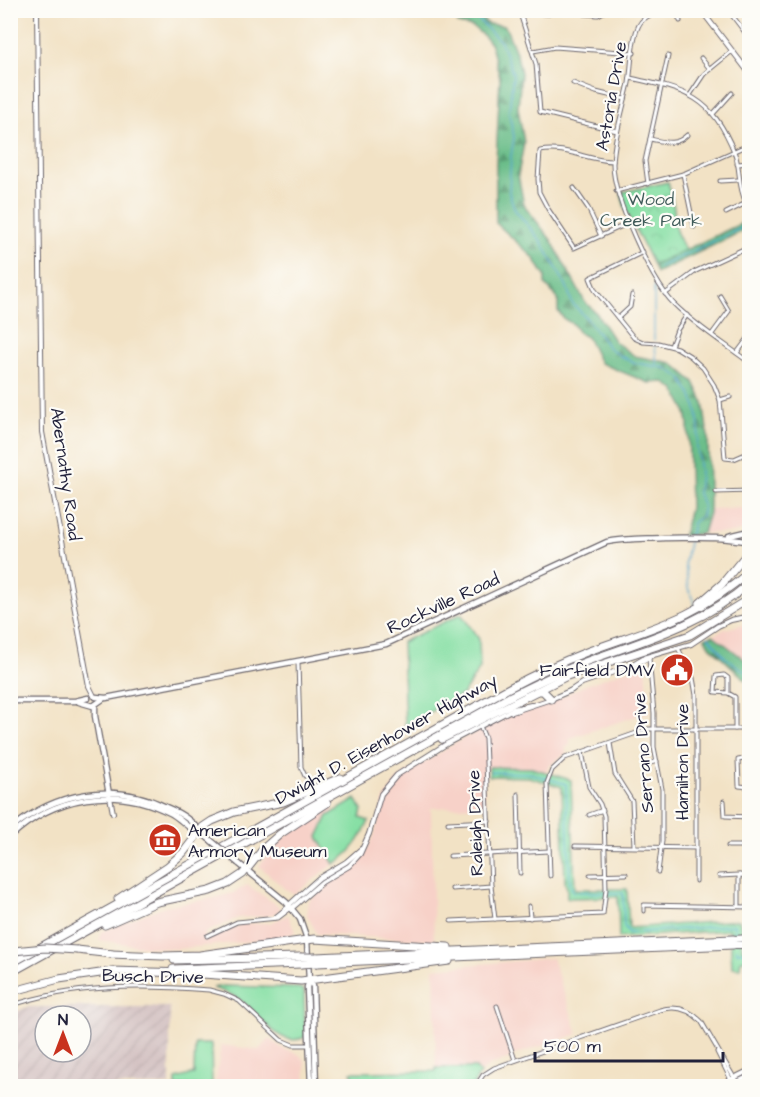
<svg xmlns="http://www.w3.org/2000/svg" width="760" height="1097" font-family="'Architects Daughter',sans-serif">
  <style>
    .built { fill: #f7d1c8 }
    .industrial { fill: url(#industrial-furrows); fill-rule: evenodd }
    .grass { fill: #86dfa4; stroke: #548070; stroke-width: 1.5 }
    .forest { fill: url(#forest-firs); stroke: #477062; stroke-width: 1.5 }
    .wetland { fill: url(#wetland-marsh); stroke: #548070; stroke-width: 1.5 }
    .park { fill: url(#park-crowns); stroke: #548070; stroke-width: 1.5 }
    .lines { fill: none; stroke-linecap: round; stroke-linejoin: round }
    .stream { stroke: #53a4cd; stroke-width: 1.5 }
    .minor-casing { stroke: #6b656b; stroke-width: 5 }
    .tertiary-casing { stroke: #6b656b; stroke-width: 6 }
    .secondary-casing { stroke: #6b656b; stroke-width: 7 }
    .trunk-casing { stroke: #6b656b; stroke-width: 8 }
    .motorway-casing { stroke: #6b656b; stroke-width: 9 }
    .minor { stroke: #fff; stroke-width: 3 }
    .tertiary { stroke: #fff; stroke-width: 4 }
    .secondary { stroke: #fff; stroke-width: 4.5 }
    .trunk { stroke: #fff; stroke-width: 6 }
    .motorway { stroke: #fff; stroke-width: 7 }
    .secondary-bridge-casing { stroke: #6b656b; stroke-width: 7; stroke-linecap: butt }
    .motorway-bridge-casing { stroke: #6b656b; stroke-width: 9; stroke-linecap: butt }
    .secondary-bridge { stroke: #fff; stroke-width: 4.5 }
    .motorway-bridge { stroke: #fff; stroke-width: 7 }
    .labels { text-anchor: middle; stroke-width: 4.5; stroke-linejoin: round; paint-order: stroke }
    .street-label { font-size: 18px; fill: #22223b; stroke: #fdfcf7 }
    .park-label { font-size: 18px; fill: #405b5a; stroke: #fdfcf7 }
    .poi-label { font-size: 18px; fill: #22223b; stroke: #fdfcf7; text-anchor: end }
  </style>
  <defs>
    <pattern id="industrial-furrows" width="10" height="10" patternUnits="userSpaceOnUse" patternTransform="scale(1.5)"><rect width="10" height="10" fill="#d2bfc0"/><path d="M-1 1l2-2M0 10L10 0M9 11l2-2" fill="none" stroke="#b4a4a6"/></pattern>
    <pattern id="forest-firs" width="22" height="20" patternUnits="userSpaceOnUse" patternTransform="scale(1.5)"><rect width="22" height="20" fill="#6cbe8a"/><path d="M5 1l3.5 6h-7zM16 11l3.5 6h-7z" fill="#589a72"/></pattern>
    <pattern id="wetland-marsh" width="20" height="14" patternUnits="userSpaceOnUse" patternTransform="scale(1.5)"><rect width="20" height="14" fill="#86dfa4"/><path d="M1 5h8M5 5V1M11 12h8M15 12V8" fill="none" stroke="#73bf8e"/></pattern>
    <pattern id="park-crowns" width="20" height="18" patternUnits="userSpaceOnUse" patternTransform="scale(1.5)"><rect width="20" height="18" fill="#86dfa4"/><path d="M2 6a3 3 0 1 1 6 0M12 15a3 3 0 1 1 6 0" fill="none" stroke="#73bf8e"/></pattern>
  </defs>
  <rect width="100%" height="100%" fill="#fdfcf7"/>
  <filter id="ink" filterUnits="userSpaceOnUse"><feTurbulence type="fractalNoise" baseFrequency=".0167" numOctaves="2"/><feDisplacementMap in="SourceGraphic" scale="12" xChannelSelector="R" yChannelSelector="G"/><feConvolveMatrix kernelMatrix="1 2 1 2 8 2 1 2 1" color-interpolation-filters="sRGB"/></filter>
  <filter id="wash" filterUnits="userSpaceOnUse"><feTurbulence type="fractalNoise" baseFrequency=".008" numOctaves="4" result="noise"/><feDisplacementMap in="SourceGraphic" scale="24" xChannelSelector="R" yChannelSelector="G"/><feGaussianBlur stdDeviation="1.35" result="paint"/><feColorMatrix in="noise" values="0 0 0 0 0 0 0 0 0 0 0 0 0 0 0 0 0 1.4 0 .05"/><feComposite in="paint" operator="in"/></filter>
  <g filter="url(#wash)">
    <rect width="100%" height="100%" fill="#f2e2c5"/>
    <!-- built -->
    <g class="built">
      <polygon points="749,508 749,529 732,533 703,533 709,509"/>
      <polygon points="749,623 749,663 713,635 725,629"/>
      <polygon points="642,664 646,665 649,712 570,738 570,745 566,747 566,753 548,767 546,772 532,768 489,767 483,770 485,806 431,808 434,941 317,934 307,915 309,901 326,885 354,867 363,857 374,836 384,799 396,781 403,775 457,742 516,712 548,704 583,686"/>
      <polygon points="332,807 334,811 328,816 318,837 334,864 295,894 285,889 259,866 274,846 292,831"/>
      <polygon points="247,885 280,907 279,912 267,916 238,918 206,932 202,941 242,924 270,923 288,915 295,932 283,938 177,949 147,947 99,940 101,932 165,906 215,898 233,893"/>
      <polygon points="552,958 578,1034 511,1056 510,1058 489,1066 480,1073 476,1068 436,1068 434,968"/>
      <polygon points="269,1039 285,1050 297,1053 305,1060 306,1086 215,1086 221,1045 259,1050"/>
    </g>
    <!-- industrial -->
    <path class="industrial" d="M 27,1007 L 170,1007 L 170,1086 L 11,1086 L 11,1014 ZM 45,1016 L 81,1016 L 81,1052 L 45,1052 Z"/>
    <!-- grass -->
    <g class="grass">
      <polygon points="461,614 479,639 480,668 463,694 405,726 402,642"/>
      <path d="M 356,799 L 362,810 L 360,818 L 369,821 C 361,839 352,853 334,864 L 318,837 L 328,816 Z"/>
      <path d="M 222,986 L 299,988 L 304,990 L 305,1037 C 280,1050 261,1015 243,1002 C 234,995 224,991 213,988 Z"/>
      <polygon points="195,1044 211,1044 212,1086 176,1086 176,1079 194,1074"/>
      <polygon points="436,1068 476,1068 480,1073 473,1086 358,1086 351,1072 436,1071"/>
    </g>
    <!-- forest -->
    <g class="forest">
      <polygon points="455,11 473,11 488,24 505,26 517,55 521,73 518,108 524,143 518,175 524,205 551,240 585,302 597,314 615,342 635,356 672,363 694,382 703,401 708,437 709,492 709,513 703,533 683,536 690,508 688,422 685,409 674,389 669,386 664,382 649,383 600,363 587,337 579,333 573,324 564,319 558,311 558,299 545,284 545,276 533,257 496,223 496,162 500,78 491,45 485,37 473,27 458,24"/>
      <polygon points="749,220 749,228 656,273 653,265"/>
      <polygon points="713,635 749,663 749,683 708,644 705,638"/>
    </g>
    <!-- wetland -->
    <polygon class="wetland" points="489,767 532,768 571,780 575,889 627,889 629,928 739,920 741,928 742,949 749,949 749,960 741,960 740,968 732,967 730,930 619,938 618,897 567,898 567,888 565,883 562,787 529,777 489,776"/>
    <!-- park -->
    <polygon class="park" points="668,182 674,208 676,231 685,250 653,265 625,208 621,194 623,192"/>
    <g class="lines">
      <!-- stream -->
      <g class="stream">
        <polyline points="468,10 501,42 513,74 509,113 514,137 511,156 509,193 515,210 541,241 567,287 572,303 588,320 608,347 620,356 636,363 666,368 681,378 692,396 697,411 699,428 697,447 700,472 698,493 703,507 701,516 693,523 685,562 688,588 696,607"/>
        <polyline points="657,268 750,224"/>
        <polyline points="654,286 654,340"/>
        <polyline points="655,346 657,365"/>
        <polyline points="708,636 725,657 750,675"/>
        <polyline points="491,772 529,773 566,784 570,882 573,892 623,893 624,926 629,933 734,925 736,938"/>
        <polyline points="737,949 737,952 750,952"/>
      </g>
    </g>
  </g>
  <g filter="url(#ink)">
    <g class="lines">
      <!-- minor casing -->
      <g class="minor-casing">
        <g id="minor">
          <polyline points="519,10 536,64 540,112 617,131"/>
          <polyline points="639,10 645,18"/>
          <path d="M 661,10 C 655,13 649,15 644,19 C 631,28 632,67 629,83 C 623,110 614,137 613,164 C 613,197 651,281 674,304 C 696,326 725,344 750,363"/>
          <polyline points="675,10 680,21"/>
          <polyline points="728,10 750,39"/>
          <polyline points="585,14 598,15 607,10"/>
          <polyline points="520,15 531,13 549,14"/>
          <polyline points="533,51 555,47 634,53"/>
          <polyline points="701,58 710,69"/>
          <path d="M 630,78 C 686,90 712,96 735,154 C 741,170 737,184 746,203"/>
          <polyline points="573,83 596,92 625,99"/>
          <polyline points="690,95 704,74 732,51"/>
          <polyline points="713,114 732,93"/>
          <path d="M 650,139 C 664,142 676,146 687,135"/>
          <path d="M 613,161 C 589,161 566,146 540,151 L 538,179 L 539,192 L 548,209 L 574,248 L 629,223"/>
          <polyline points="737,164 750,163"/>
          <polyline points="683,174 694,227"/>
          <polyline points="720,181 738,180"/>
          <polyline points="648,184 645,161 668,56"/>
          <polyline points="574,188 588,208 601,236"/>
          <polyline points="616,191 683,174 750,144"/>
          <polyline points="726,213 750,201"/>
          <polyline points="744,248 748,258 749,269"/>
          <polyline points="643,252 594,276 590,278 595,290 634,338 643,342 658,343 677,348 690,356 703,368 714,385 720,400 725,458 734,459 750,452"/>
          <polyline points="665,294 696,271 750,246"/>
          <polyline points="618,318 630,307 632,295"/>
          <polyline points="712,334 729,311 720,296"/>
          <polyline points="671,346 677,330 687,315"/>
          <polyline points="737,353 749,337"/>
          <polyline points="720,400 730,397"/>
          <polyline points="745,455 750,465"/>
          <polyline points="716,492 750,491"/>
          <polyline points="678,648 693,678 696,695 696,881"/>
          <polyline points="649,658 654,713 654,747 662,789 662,841 658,872"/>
          <polyline points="298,662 301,767 305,776"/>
          <polyline points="728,693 715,692 716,676 724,675 728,678 728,693 735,697 735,729"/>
          <polyline points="480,726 485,738 491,886 495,919"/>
          <polyline points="610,743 615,774 632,801 634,846"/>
          <polyline points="750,758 738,760 739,786 750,787"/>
          <polyline points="645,765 657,761"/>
          <polyline points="518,794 520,873"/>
          <polyline points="724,801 725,816 750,817"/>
          <polyline points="589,815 603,810"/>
          <polyline points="448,823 489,821"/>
          <polyline points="575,846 696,848"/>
          <polyline points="728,846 750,846"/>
          <polyline points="450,856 549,851"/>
          <polyline points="590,875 626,874"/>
          <polyline points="550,876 547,783 552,770 565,758 648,729 750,729"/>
          <polyline points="719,876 739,875"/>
          <polyline points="452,889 491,886"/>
          <polyline points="739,905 739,875 750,876"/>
          <polyline points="529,906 530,918"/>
          <polyline points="644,911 644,905 750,907"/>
          <polyline points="274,918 289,906"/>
          <polyline points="451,921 603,914 606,889 604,816 600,804 589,787 582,752"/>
          <polyline points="207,936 237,922 278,918 291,908"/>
          <path d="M 10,1006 C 74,984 143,985 209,990 L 224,994 L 239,1001 L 281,1040 L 293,1045 L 309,1045"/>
          <polyline points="497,1006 515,1060"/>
          <polyline points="717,1052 734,1086"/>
          <path d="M 476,1086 L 483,1075 L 494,1068 L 660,1010 C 676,1005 689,1009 701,1021 L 739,1086"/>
        </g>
      </g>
      <!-- tertiary casing -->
      <g class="tertiary-casing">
        <g id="tertiary">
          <polyline points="37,10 42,432 89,686 94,696"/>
          <polyline points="701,10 750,74"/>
          <polyline points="631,665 643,658 691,644 718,626 731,620 750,616"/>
          <polyline points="570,691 582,683 634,665 648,658"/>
          <polyline points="512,712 551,699 572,690"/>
          <polyline points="110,797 113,813"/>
          <polyline points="289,905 319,878 346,862 361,849"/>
          <polyline points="292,908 322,882 349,866 360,854 369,834 381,794 397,775 448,743 513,709 531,705"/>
          <polyline points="718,1086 750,1070"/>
          <polyline points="728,1086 750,1076"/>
        </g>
      </g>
      <!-- secondary casing -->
      <g class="secondary-casing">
        <g id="secondary">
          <polyline points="729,536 750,531"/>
          <path d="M 96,697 L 106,698 L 386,644 L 607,542 C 626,538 644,539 664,538 C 693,538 721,536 750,542"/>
          <polyline points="10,701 75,701 88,698"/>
          <polyline points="79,702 93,706 103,699"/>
          <polyline points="95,705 95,716 109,794"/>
          <path d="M 10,830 C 54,792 114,781 166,807 C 178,812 193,820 199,832"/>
          <path d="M 10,837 C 54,796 116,785 170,813 C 178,817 184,824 192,829 C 198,832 203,834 208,838"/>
          <polyline points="238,863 286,902 300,919 307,939 309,981 307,987 311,1086"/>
          <polyline points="309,981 313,986 316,1086"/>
        </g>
      </g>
      <!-- trunk casing -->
      <g class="trunk-casing">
        <g id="trunk">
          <polyline points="733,939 750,938"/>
          <polyline points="733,945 750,945"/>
        </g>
      </g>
      <!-- motorway casing -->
      <g class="motorway-casing">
        <g id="motorway">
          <polyline points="700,603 722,584 750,550"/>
          <polyline points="537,691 543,691 551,699"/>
          <polyline points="442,739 567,676 690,635 750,598"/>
          <polyline points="118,899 168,866 183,853 203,827 212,821 234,812 283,802 340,778"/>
          <polyline points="105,925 157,902 210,891 228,884 243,874 264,848 280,834 327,803"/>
          <polyline points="77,950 112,954"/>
          <polyline points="110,954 163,956 200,955 314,939 448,947"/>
          <polyline points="316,957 733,939"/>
          <polyline points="174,960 300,957"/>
          <polyline points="317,963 733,945"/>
          <path d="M 10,964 L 509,688 C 535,674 561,662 589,651 C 652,628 697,618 750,571"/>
          <polyline points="173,969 301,964"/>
          <polyline points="111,971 188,973 301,981 449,961"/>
          <path d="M 10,973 L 509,697 C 537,683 564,669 593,659 C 651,638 702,624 750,583"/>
          <polyline points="10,992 59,979 114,971"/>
        </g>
      </g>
      <!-- minor -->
      <use href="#minor" class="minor"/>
      <!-- tertiary -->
      <use href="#tertiary" class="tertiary"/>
      <!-- secondary -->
      <use href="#secondary" class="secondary"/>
      <!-- trunk -->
      <use href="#trunk" class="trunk"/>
      <!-- motorway -->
      <use href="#motorway" class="motorway"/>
      <!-- secondary-bridge casing -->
      <g class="secondary-bridge-casing">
        <polyline id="secondary-bridge" points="208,838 238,863"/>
      </g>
      <!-- motorway-bridge casing -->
      <g class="motorway-bridge-casing">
        <g id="motorway-bridge">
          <polyline points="13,951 45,948 77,950"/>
          <polyline points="300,957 316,957"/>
          <polyline points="301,964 317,963"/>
        </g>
      </g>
      <!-- secondary-bridge -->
      <use href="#secondary-bridge" class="secondary-bridge"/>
      <!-- motorway-bridge -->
      <use href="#motorway-bridge" class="motorway-bridge"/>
    </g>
  </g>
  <!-- icons -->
  <defs>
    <g id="civic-disc" transform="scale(1.725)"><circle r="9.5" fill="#c8321e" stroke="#fdfcf7"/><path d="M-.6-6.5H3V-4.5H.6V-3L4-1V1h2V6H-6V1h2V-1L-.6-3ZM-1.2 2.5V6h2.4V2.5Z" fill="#fff"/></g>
    <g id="museum-disc" transform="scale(1.725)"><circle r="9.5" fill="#c8321e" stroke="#fdfcf7"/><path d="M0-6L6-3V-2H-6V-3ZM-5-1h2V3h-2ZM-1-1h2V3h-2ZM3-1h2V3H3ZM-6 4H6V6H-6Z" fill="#fff"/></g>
  </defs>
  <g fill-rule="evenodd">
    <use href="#civic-disc" x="677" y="670"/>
    <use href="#museum-disc" x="165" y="840"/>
  </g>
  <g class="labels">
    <!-- street labels -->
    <g class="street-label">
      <text transform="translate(611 96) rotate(-80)" y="6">Astoria Drive</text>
      <text transform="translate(66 474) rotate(82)" y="6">Abernathy Road</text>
      <text transform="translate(443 603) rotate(-25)" y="6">Rockville Road</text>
      <text transform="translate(386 739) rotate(-29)" y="6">Dwight D. Eisenhower Highway</text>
      <text transform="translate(643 753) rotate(-94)" y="6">Serrano Drive</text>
      <text transform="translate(682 762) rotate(-90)" y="6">Hamilton Drive</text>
      <text transform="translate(475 823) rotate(-92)" y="6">Raleigh Drive</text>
      <text transform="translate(153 976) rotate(1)" y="6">Busch Drive</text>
    </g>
    <!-- park labels -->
    <g class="park-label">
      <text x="651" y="205">Wood<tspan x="651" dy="21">Creek Park</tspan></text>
    </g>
    <!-- poi labels -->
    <g class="poi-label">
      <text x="654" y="676">Fairfield DMV</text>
      <text x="188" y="836" text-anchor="start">American<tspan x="188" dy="21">Armory Museum</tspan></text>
    </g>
  </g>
  <!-- margin -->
  <rect width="760" height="1097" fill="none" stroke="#fdfcf7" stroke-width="36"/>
  <!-- north arrow -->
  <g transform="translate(63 1034)"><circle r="28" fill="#fdfcf7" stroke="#a5a5ac" stroke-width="1.5"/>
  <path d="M0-4.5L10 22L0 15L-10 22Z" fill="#c8321e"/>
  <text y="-9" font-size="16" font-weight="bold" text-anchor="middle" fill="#22223b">N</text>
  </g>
  <!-- scale -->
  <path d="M535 1052v9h188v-9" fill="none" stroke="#22223b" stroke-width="3"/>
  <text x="544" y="1052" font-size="18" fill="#22223b" stroke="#fdfcf7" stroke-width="4.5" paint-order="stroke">500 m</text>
</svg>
